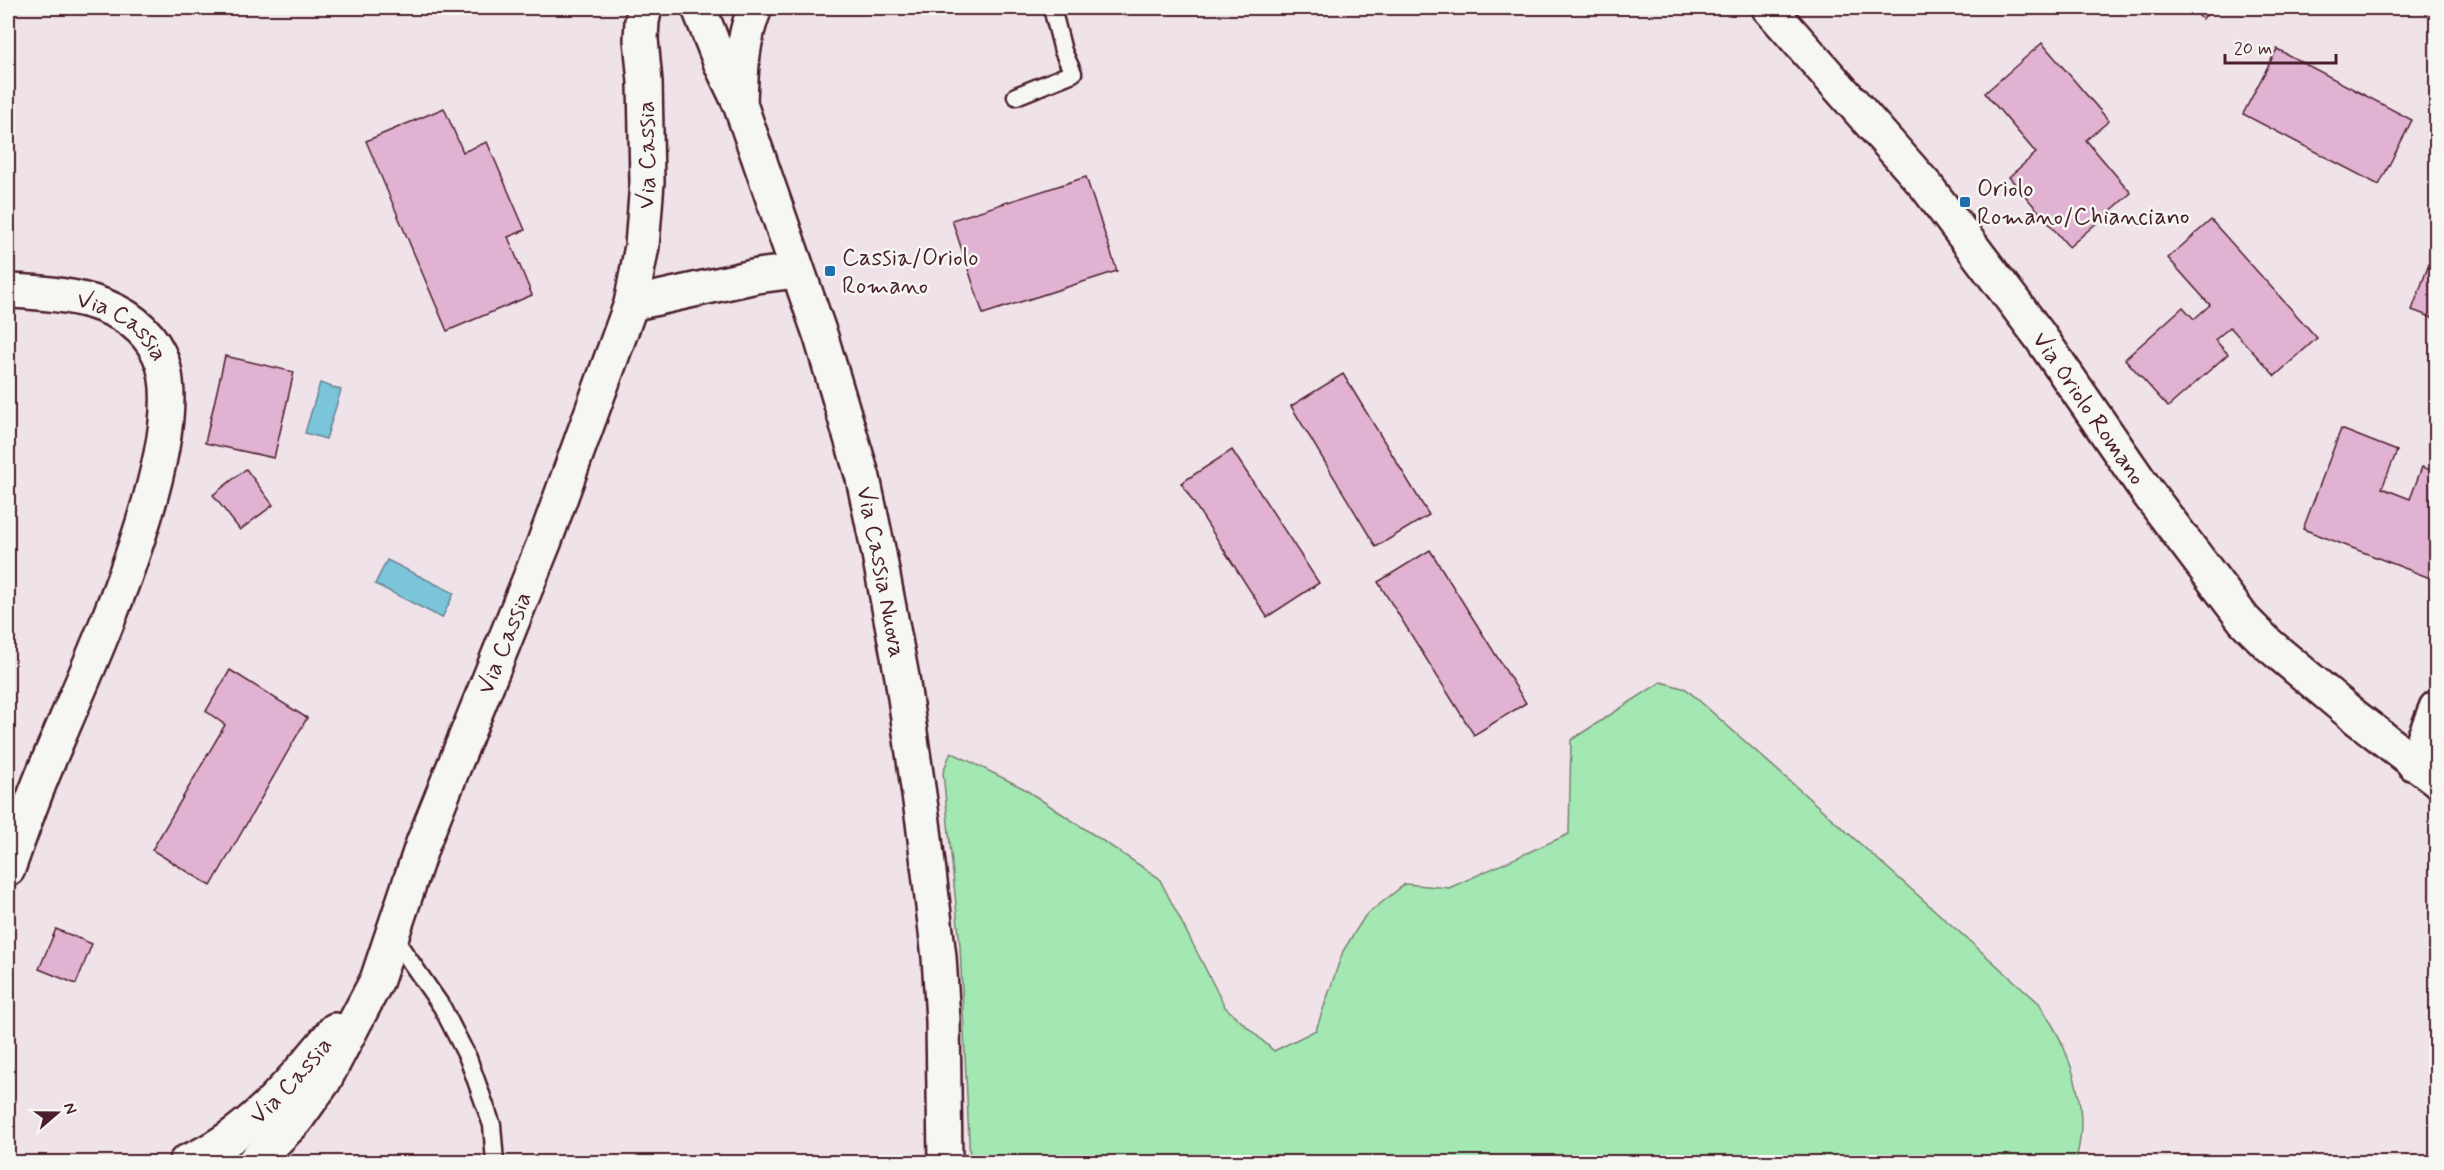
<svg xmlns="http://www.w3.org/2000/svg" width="2444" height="1170" font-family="Mynerve,sans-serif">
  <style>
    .green { fill: #a3e7b3; stroke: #76836f; stroke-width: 1.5 }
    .water { fill: #7ac5da; stroke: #678394; stroke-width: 1.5 }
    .building { fill: #e2b2d3; stroke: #4a1f2b; stroke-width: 1.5 }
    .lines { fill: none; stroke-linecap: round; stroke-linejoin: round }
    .service-casing { stroke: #4a1f2b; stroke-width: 21 }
    .minor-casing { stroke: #4a1f2b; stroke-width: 38 }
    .tertiary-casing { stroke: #4a1f2b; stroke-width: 38 }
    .primary-casing { stroke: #4a1f2b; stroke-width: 38 }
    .service { stroke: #f6f6f2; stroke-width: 16 }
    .minor { stroke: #f6f6f2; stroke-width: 33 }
    .tertiary { stroke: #f6f6f2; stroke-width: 33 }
    .primary { stroke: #f6f6f2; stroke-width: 33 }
    .poi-dot { fill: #1f6fb2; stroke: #f6f6f2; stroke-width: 2 }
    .labels { text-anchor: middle; stroke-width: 5; stroke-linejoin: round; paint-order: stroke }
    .street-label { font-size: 24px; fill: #4a1f2b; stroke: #f6f6f2 }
    .poi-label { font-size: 24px; fill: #4a1f2b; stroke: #f6f6f2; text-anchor: start }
  </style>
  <rect width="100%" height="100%" fill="#f0e2e9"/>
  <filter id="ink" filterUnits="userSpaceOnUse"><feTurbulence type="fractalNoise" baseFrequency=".0167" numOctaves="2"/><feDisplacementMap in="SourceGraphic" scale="12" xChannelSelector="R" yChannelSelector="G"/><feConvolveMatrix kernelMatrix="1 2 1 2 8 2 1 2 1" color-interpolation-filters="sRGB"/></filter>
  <g filter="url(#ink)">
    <!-- green -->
    <path class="green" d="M 1661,682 L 1686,689 L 2039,1003 C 2047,1017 2058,1032 2064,1048 C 2079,1084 2087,1125 2075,1162 L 970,1162 L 960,946 L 943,772 L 951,752 L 1023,788 L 1159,878 L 1225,1007 L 1274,1051 L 1316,1030 L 1343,951 L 1365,916 L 1405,884 L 1449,888 L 1569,834 L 1571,740 Z"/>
    <!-- water -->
    <g class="water">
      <polygon points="320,383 341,390 326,439 305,433"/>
      <polygon points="387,560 454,593 442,618 375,584"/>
    </g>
    <!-- building -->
    <g class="building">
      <polygon points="2191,8 2215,8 2202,19"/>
      <polygon points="2042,43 2109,121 2086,140 2131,193 2069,247 2009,177 2036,153 1985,93"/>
      <polygon points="2277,49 2412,120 2379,185 2243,114"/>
      <polygon points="444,108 463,152 487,142 525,230 508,237 532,295 447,331 366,141"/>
      <polygon points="1086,177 1117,271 983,314 952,220"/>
      <polygon points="2211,220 2317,338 2275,376 2230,327 2215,340 2228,354 2168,407 2125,359 2183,307 2194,319 2210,305 2168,258"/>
      <polygon points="2436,245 2436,319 2412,310"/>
      <polygon points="225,356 294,372 274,458 205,443"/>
      <polygon points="1343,374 1429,515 1376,547 1291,406"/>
      <polygon points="2341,429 2397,451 2382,488 2410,499 2422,467 2436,472 2436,561 2430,578 2303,529"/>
      <polygon points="1232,450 1319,583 1267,617 1181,483"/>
      <polygon points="246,469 273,505 240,530 213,495"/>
      <polygon points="1430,550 1526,703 1474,735 1378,582"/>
      <polygon points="230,670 307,718 211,886 152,850 225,725 206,711"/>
      <polygon points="56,929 92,944 76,984 39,969"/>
    </g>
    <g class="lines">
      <!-- service casing -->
      <g class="service-casing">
        <g id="service">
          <polyline points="1016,96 1073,73 1063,51 1052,8"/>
          <polyline points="392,935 442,1007 468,1058 492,1125 495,1162"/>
        </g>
      </g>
      <!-- minor casing -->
      <g class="minor-casing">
        <polyline id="minor" points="2414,764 2436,708"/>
      </g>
      <!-- tertiary casing -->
      <g class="tertiary-casing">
        <g id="tertiary">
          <path id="s1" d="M 1769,8 L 1927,187 L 2039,335 L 2148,493 L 2244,620 L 2268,644 L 2354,716 L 2436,779"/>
          <path d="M 740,104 C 741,70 742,39 755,8"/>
          <path id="s2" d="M 8,291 C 61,293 132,298 159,354 C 199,438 81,681 46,767 C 32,800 20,835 8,869"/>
          <polyline points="631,304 757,276 797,271"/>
          <path id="s3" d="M 186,1162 C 248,1137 294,1080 335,1030"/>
          <path id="s4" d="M 254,1162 L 296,1120 L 324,1081 L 377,980 L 423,843 L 544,543 L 631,304 L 642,246 L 647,182 L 645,82 L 641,39 L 642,21 L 645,8"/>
        </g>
      </g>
      <!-- primary casing -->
      <g class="primary-casing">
        <g id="primary">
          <path id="s5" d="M 699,8 L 721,64 L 740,104 L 821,337 L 863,478 L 878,549 L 902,677 L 923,822 L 939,957 L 943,1020 L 945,1162"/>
        </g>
      </g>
      <!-- service -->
      <use href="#service" class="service"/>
      <!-- minor -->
      <use href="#minor" class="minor"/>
      <!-- tertiary -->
      <use href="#tertiary" class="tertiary"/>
      <!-- primary -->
      <use href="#primary" class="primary"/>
    </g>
  </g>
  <!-- markers -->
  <g class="poi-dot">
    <rect x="1959" y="196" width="12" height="12" rx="3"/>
    <rect x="824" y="265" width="12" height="12" rx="3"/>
  </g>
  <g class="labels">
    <!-- street labels -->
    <g class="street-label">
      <text dy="8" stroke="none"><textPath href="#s4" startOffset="1094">Via Cassia</textPath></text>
      <text dy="8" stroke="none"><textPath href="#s2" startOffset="124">Via Cassia</textPath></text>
      <text dy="8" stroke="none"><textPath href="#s1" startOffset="513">Via Oriolo Romano</textPath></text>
      <text dy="8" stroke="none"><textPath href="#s5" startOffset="594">Via Cassia Nuova</textPath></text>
      <text dy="8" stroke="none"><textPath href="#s4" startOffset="582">Via Cassia</textPath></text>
      <text dy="8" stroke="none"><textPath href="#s3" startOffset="134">Via Cassia</textPath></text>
    </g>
    <!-- poi labels -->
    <g class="poi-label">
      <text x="1977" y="196">Oriolo<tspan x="1977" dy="28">Romano/Chianciano</tspan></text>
      <text x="842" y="265">Cassia/Oriolo<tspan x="842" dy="28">Romano</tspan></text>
    </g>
  </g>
  <!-- margin -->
  <rect width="2444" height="1170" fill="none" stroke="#f6f6f2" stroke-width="30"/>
  <rect x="15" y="15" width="2414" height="1140" fill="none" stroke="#4a1f2b" stroke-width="2" filter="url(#ink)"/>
  <!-- north arrow -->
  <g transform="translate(57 1113) rotate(70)" stroke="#f6f6f2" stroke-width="4.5" paint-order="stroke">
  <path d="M0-4.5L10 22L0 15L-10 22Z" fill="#4a1f2b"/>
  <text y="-9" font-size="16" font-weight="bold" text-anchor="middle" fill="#4a1f2b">N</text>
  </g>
  <!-- scale -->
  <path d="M2225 54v9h111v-9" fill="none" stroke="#4a1f2b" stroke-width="3"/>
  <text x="2234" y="54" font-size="18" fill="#4a1f2b" stroke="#f6f6f2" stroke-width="4.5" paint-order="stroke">20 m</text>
</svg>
